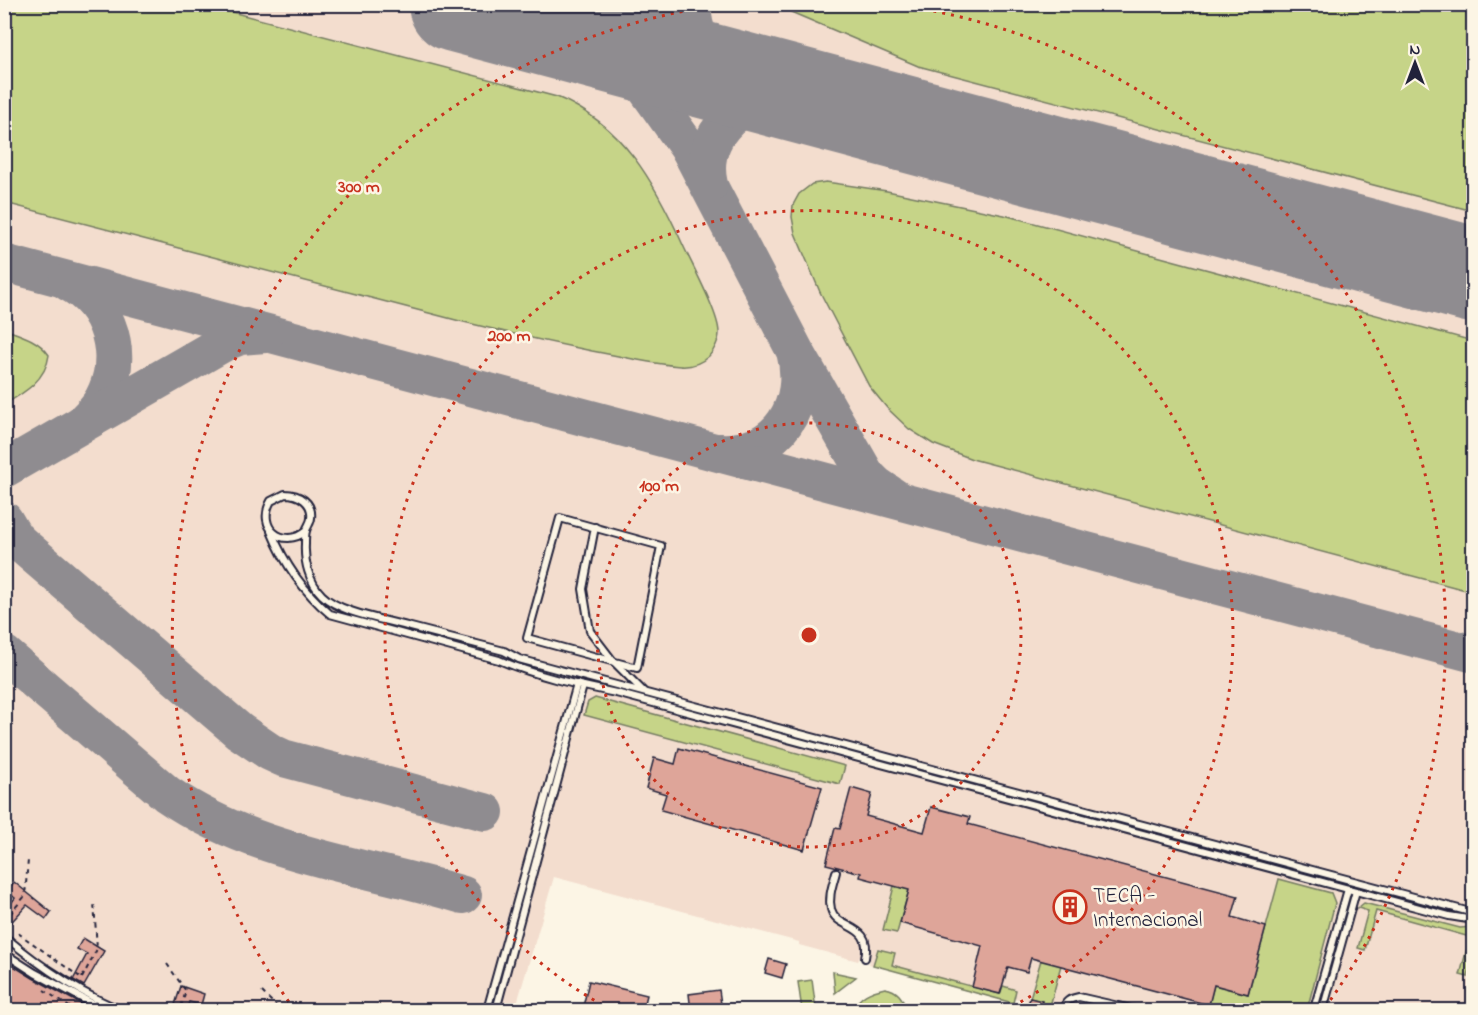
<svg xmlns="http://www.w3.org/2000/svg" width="1478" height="1015" font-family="'Indie Flower',sans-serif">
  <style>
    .built { fill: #f3ddce }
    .green { fill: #c6d488; stroke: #747b62; stroke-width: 1.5 }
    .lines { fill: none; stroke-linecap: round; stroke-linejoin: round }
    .taxiway { stroke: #8f8c90; stroke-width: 38 }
    .runway { stroke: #8f8c90; stroke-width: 96 }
    .building { fill: #dea599; stroke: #22223b; stroke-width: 1.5 }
    .lane-casing { stroke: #22223b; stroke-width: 10 }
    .path { stroke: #22223b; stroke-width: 2; stroke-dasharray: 4.5 4.5; stroke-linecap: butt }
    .lane { stroke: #fcf5e5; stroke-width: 6 }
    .ring { fill: none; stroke: #c8321e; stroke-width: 3; stroke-dasharray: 3 6 }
    .labels { text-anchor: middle; stroke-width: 5; stroke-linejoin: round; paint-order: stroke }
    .poi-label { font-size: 21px; fill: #22223b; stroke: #fcf5e5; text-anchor: start }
    .centre { fill: #c8321e; stroke: #fcf5e5; stroke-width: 3 }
    .ring-label { font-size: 18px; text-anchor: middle; font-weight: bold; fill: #c8321e; stroke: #fcf5e5; stroke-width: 5; stroke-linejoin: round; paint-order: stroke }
  </style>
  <rect width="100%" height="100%" fill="#fcf5e5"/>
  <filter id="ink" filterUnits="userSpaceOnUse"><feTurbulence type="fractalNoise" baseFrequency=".0167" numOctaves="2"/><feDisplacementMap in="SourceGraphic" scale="12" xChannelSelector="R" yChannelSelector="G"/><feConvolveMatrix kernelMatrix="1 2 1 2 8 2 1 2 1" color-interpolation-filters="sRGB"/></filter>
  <g filter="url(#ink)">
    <!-- built -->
    <polygon class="built" points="5,5 1473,5 1473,1010 1319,1010 1298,1004 1296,1010 1039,1010 1025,1007 1027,1001 1014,998 1013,1003 869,964 870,960 860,957 858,961 799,945 799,942 554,877 515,1010 5,1010"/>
    <!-- green -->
    <g class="green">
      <path d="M 4,5 L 205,5 L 557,97 C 623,124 655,183 683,245 C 692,265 719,314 719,333 C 719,340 714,351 709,356 C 700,364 691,367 680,366 C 651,364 621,356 592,351 C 528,338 465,323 402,306 C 270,272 137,237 5,203 Z"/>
      <polygon points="781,5 1473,5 1473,211 918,66 791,12"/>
      <polygon points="826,182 887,191 1004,215 1473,341 1473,592 972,459 933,444 909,429 887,408 869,386 820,292 795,233 792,217 793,205 799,194 812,184"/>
      <path d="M 4,329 C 21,335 39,340 49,355 C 46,380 24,393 5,404 Z"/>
      <polygon points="595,698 845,766 840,784 584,715 588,702"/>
      <polygon points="1279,879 1331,893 1335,903 1307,1010 1207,1010 1214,985 1248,994"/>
      <polygon points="894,886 909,890 897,933 883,930"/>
      <polygon points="1364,903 1460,928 1473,927 1473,949 1469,948 1468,952 1473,954 1468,977 1460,975 1470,937 1376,911 1365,950 1358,948 1368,911 1358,908"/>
      <polygon points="878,949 895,953 892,965 1000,994 1003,986 1016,990 1013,1003 873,965"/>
      <polygon points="1041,960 1061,965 1049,1010 1040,1008 1042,1001 1030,998"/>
      <polygon points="833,972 856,977 835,993"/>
      <polygon points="812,980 816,1010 802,1010 798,982"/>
      <path d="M 885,988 C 898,990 903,998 906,1010 L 853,1010 C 858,996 871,991 885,988 Z"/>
    </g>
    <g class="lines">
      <!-- taxiway -->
      <g class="taxiway">
        <path d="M 692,4 C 694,75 754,82 808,98"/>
        <path d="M 590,40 L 619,59 L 635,73 L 690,150 L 795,351 C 809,404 779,455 720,452"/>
        <path d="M 590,40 C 631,46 656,40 681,4"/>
        <path d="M 709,185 C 697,134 744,93 793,96"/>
        <polyline points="4,263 1474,654"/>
        <path d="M 68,282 C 111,304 125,358 103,399 C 98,408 91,415 85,421"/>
        <polyline points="798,356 866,475 876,485 895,498"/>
        <polyline points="4,469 225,342 240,336 265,334"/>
        <polyline points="4,520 14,537 21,544 239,731 270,752 283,758 485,812"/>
        <path d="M 4,654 L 167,794 C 254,854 364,865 463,895"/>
      </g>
      <!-- runway -->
      <polyline class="runway" points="456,4 1474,275"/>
    </g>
    <!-- building -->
    <g class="building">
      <polygon points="679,748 822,787 804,850 661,810 666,794 646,788 654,758 675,764"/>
      <polygon points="851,788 872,794 866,816 924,832 931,807 970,817 968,824 1238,896 1232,917 1266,927 1248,994 1214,985 1209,1005 1031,958 1027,972 1008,967 1000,994 972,987 982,946 900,923 909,890 860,877 861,873 826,864 835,828 840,829"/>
      <polygon points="14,882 51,912 46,919 27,905 4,930 4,912 15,898 7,891"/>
      <polygon points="83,938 104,951 84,986 63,974 48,964 73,980 87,954 77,949"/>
      <polygon points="769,959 786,964 782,978 765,973"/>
      <polygon points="4,960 33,978 94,1011 4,1011"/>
      <polygon points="589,981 647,995 643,1011 582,1011"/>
      <polygon points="181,986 204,994 201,1005 189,1002 186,1011 173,1011"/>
      <polygon points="719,990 722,1011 691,1011 689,994"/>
      <polygon points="1030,998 1042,1001 1039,1011 1026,1011"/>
    </g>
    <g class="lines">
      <!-- lane casing -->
      <g class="lane-casing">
        <g id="lane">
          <polygon points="560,518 661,546 637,668 527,638"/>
          <polyline points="595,527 583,589 590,631 613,661 643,691"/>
          <path d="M 271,531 C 284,563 304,592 330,614 L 499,660 C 536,676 577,685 616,693 L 1449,916 L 1474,920"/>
          <path d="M 306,531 C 283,550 256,527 271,501 L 285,494 C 299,494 313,502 311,518 C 311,523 307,526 306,531 C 305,534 305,540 305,544 C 304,562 309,582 322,595 C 340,613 382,619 407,626 C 439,634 472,643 504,651 L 519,659 L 556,669 L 1474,913"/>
          <path d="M 836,872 C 833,884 828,896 831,909 C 837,931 873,922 865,958"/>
          <path d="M 4,936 C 40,966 79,994 122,1010"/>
          <polyline points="4,953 35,973 104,1010"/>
          <polyline points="1314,1009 1348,889"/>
          <polyline points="487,1010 577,684"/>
          <polyline points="496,1010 583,686"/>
          <path d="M 1063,1010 C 1065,1001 1069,999 1079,997 L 1136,1010"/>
          <polyline points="1323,1010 1356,891"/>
          <polyline points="1473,1010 1474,1007"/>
        </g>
      </g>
      <!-- path -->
      <g class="path">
        <polyline points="4,921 25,896 28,860"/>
        <polyline points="4,922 11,927"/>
        <polyline points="18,933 80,977"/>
        <polyline points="167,964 186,991 180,1010"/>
        <polyline points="82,978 97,949 94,902"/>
        <polyline points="44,990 74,1010"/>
        <polyline points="262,992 280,1010"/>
      </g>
      <!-- lane -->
      <use href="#lane" class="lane"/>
    </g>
  </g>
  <!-- distance rings -->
  <g class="ring">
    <circle cx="809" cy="635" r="212"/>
    <path d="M610 1009A424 424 0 1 1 1008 1009"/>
    <path d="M294 1009A636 636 0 0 1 720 5M898 5A636 636 0 0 1 1324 1009"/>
  </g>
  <!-- icons -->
  <defs>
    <g id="building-ring" transform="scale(1.725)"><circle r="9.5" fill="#fcf5e5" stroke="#c8321e" stroke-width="1.5"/><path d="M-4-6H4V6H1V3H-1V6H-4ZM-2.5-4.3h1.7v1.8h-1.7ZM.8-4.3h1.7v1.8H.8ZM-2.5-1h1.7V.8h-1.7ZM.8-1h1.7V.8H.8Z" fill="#c8321e"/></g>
  </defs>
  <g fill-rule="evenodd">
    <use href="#building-ring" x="1070" y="907"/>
  </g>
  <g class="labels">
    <!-- poi labels -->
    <g class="poi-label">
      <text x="1093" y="902">TECA -<tspan x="1093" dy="24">Internacional</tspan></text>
    </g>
  </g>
  <circle cx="809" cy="635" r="9" class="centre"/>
  <g class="ring-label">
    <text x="359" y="192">300 m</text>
    <text x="509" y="341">200 m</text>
    <text x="659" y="491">100 m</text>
  </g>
  <!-- margin -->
  <rect width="1478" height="1015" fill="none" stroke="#fcf5e5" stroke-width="24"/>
  <rect x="12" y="12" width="1454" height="991" fill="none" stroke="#22223b" stroke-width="2" filter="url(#ink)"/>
  <!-- north arrow -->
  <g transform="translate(1415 63)" stroke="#fcf5e5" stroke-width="4.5" paint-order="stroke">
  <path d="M0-4.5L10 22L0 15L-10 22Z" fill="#22223b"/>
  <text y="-9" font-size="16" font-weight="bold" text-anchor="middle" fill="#22223b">N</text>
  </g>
</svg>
